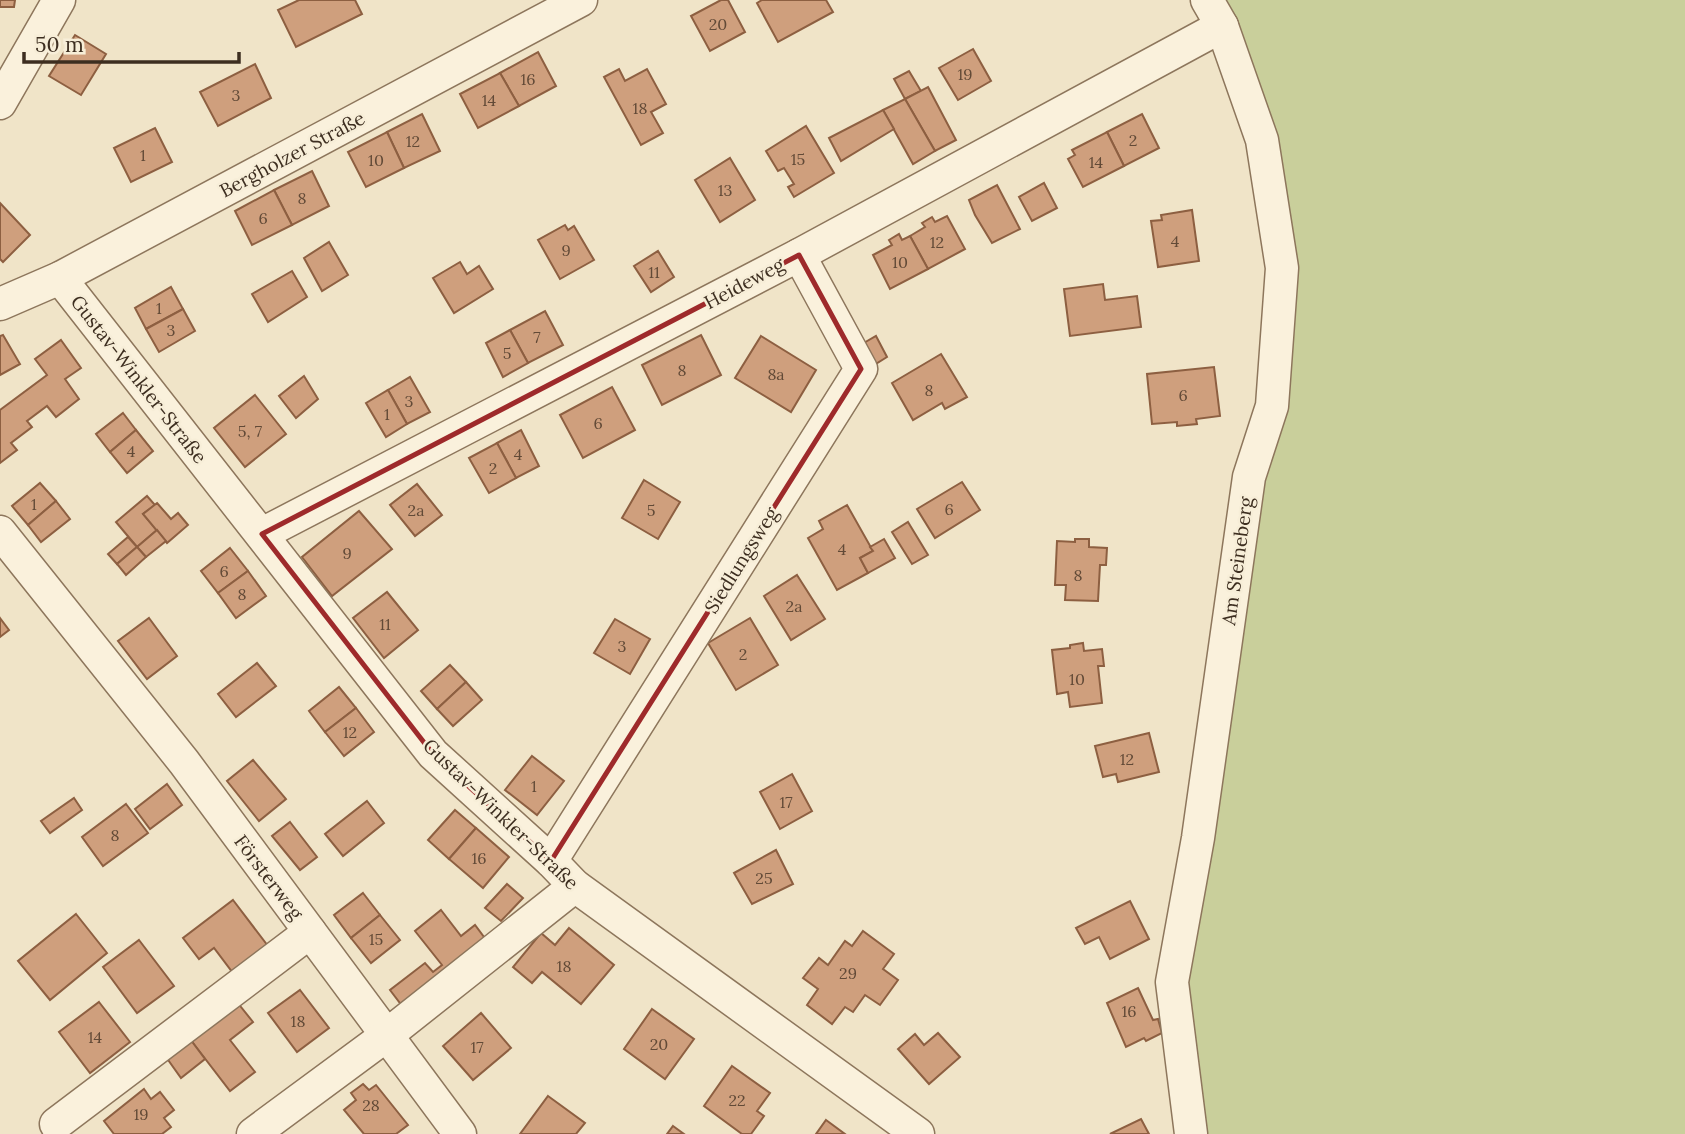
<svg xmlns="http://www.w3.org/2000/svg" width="1685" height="1134" font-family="Lora,serif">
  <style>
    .green { fill: #c9cf9b }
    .building { fill: #cf9f7d; stroke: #8d5f41; stroke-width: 2 }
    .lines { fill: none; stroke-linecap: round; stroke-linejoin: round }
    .minor-casing { stroke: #8d765c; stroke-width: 35 }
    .minor { stroke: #faf1dc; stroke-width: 32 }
    .marked { fill: none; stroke: #9e2a2b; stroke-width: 5; stroke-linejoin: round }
    .labels { text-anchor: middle; stroke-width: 5; stroke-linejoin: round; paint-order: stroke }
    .number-label { font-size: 16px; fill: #624a37 }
    .street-label { font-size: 19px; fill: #3d2e20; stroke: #f7eed8 }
  </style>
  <rect width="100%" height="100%" fill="#f0e4c8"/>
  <!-- green -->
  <polygon class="green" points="1207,0 1685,0 1685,1134 1191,1134 1172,982 1282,269"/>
  <!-- building -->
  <g class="building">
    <polygon points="0,0 15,0 14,7 0,7"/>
    <polygon points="299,0 355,0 362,14 296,47 278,10"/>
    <polygon points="721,0 728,0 745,32 710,51 691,16"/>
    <polygon points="762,0 826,0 833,12 778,42 757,3"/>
    <polygon points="75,35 106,54 81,95 49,76"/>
    <polygon points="973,49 991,81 958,100 939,68"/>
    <polygon points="538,52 556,86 519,106 500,73"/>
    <polygon points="255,64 271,98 218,126 200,92"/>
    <polygon points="619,69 625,81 647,69 666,104 651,112 663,133 641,145 604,77"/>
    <polygon points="909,71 921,91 905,99 894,79"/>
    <polygon points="500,73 519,106 478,128 460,94"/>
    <polygon points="928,87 956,140 935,151 905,99"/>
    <polygon points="905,99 935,151 913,164 883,110"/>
    <polygon points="883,110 894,129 841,161 829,138"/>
    <polygon points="422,114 440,151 404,168 387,132"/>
    <polygon points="1142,114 1159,148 1124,166 1107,132"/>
    <polygon points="806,126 834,173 794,197 788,187 794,184 784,168 778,171 766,151"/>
    <polygon points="155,128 172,162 131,182 114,148"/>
    <polygon points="387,132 404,168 366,187 348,152"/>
    <polygon points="1107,132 1124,166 1083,187 1068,159 1075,155 1072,150"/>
    <polygon points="730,158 755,200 720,222 695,180"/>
    <polygon points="312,171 329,206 292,225 274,190"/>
    <polygon points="1044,183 1057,208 1032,221 1019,197"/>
    <polygon points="997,185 1020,229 992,243 975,215 969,200"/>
    <polygon points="274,190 292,225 252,245 235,211"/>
    <polygon points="0,203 30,235 3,262 0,259"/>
    <polygon points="1192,210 1199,261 1158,267 1151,221 1162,220 1161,215"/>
    <polygon points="947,216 965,249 928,269 910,236 925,227 922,223 932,217 935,222"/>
    <polygon points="565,225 568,230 574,226 594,260 560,279 538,240"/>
    <polygon points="899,234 902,240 910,236 928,269 890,289 873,255 892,245 889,240"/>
    <polygon points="329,242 348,275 322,291 304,258"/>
    <polygon points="658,251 674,277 651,292 634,266"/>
    <polygon points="460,262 467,274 479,266 493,289 454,313 433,278"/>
    <polygon points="292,271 307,297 268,322 252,294"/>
    <polygon points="1103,284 1105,300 1137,296 1141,327 1070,336 1064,289"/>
    <polygon points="171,287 183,309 146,329 135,308"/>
    <polygon points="183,309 195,331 159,352 146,329"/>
    <polygon points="545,311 563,345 528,363 510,330"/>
    <polygon points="510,330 528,363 503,377 486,343"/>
    <polygon points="3,335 20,364 0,375 0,336"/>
    <polygon points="701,335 721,375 662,405 642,365"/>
    <polygon points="761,336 816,370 791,412 735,378"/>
    <polygon points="876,336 887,357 874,365 862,344"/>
    <polygon points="61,340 81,368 65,379 79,399 56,417 47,406 27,421 32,427 11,443 17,450 0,463 0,410 47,375 35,359"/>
    <polygon points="941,354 967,397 945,409 942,403 913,420 892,383"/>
    <polygon points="1214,367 1220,416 1196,419 1197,424 1177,426 1177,422 1152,424 1147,374"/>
    <polygon points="304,376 318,399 296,418 279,396"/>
    <polygon points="410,377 430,412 407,424 388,390"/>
    <polygon points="612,387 635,430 583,458 560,415"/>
    <polygon points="388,390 407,424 386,437 366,403"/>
    <polygon points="255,395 286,434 245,467 214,428"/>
    <polygon points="123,413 136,430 110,452 96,434"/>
    <polygon points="136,430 153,451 127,473 110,452"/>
    <polygon points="521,430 539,466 516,478 497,443"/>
    <polygon points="497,443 516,478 489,493 469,458"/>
    <polygon points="644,480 680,502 658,539 622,518"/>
    <polygon points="962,482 980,510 935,538 917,509"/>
    <polygon points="40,483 56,501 28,525 12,506"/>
    <polygon points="417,484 442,515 415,536 390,505"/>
    <polygon points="147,496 155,505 143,514 157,530 137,547 116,522"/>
    <polygon points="56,501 70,519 41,542 28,525"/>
    <polygon points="157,503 171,519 178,513 188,525 167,543 143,514"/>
    <polygon points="847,505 873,551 860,558 868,573 837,590 808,538 823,529 819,521"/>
    <polygon points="359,511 392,549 332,596 302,557"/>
    <polygon points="908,522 928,555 912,564 892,532"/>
    <polygon points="157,530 166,541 146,557 137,547"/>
    <polygon points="128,537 137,547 117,564 108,554"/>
    <polygon points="884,539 895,558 868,573 860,558 873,551 870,547"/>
    <polygon points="1075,539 1089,539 1089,547 1107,548 1106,565 1100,565 1098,601 1065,600 1066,585 1055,585 1057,541 1075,542"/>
    <polygon points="137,547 146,557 126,575 117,564"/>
    <polygon points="230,548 248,571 218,593 201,571"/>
    <polygon points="248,571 266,596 236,618 218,593"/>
    <polygon points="797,575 825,619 791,640 764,596"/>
    <polygon points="387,592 418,630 384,658 353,618"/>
    <polygon points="0,618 9,630 0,637"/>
    <polygon points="149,618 177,656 147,679 118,641"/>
    <polygon points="750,618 778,665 736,690 708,643"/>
    <polygon points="615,619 650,639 630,674 594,653"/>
    <polygon points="1083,643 1084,651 1102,649 1104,666 1098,666 1102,703 1070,707 1068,692 1057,694 1052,650 1070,648 1070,645"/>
    <polygon points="257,663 276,686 236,717 218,694"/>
    <polygon points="450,665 466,682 437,709 421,691"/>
    <polygon points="466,682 482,700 453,726 437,709"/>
    <polygon points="339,687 356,708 325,732 309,711"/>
    <polygon points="356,708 374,732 344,756 325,732"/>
    <polygon points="1149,733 1159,772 1118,782 1116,774 1103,777 1095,746"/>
    <polygon points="532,756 564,781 537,815 505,790"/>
    <polygon points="253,760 286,799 259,821 227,781"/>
    <polygon points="792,774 812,811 780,829 760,792"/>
    <polygon points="167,784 182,805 150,829 135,809"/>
    <polygon points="74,798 82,810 50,833 41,821"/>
    <polygon points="367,801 384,823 343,856 325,834"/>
    <polygon points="126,804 148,833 103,866 82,837"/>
    <polygon points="455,810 476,828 449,859 428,840"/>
    <polygon points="290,822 317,857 300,870 272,836"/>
    <polygon points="476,828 509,857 483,888 449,859"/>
    <polygon points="776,850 793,884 752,904 734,873"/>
    <polygon points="507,884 523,898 501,921 485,908"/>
    <polygon points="363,893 380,915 351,938 334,915"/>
    <polygon points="233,900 268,946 233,973 214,948 199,959 183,938"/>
    <polygon points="1130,901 1149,939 1110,959 1099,937 1085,944 1076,928"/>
    <polygon points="441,910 461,936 475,925 490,945 406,1011 390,990 425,963 433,972 442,965 415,931"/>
    <polygon points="76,914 107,953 50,1000 18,961"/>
    <polygon points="380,915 400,940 371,963 351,938"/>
    <polygon points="569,928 614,965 581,1004 542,972 532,983 513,967 541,933 555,945"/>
    <polygon points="863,931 894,954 883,969 898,980 880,1005 865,995 853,1012 845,1007 832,1024 807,1005 818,989 803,978 819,958 828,965 845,941 852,946"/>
    <polygon points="139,940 174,986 137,1013 103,967"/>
    <polygon points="1138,988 1153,1020 1158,1019 1162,1033 1146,1041 1144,1038 1126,1047 1107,1003"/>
    <polygon points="300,990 329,1028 297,1052 268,1013"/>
    <polygon points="99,1002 130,1042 90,1073 59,1032"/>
    <polygon points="237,1002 253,1022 230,1040 255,1072 230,1091 190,1039"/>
    <polygon points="652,1009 694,1039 665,1079 624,1049"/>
    <polygon points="481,1013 511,1048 473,1080 443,1046"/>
    <polygon points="938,1033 960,1057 929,1084 898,1049 915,1034 924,1045"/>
    <polygon points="190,1039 205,1059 181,1078 166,1057"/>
    <polygon points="732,1066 770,1093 757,1111 764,1116 751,1134 742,1134 704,1106"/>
    <polygon points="363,1084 369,1090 376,1085 408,1125 396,1134 364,1134 344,1110 356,1100 351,1093"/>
    <polygon points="144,1089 151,1099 160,1092 174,1110 164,1118 171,1127 162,1134 114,1134 104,1121"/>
    <polygon points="548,1096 585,1123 576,1134 520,1134"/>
    <polygon points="1141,1119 1149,1134 1110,1134"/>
    <polygon points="826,1120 845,1134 816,1134"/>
    <polygon points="673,1126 684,1134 667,1134"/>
  </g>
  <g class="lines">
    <!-- minor casing -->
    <g class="minor-casing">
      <g id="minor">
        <polyline points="0,103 59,0"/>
        <polyline points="60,278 433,754 551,861 575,886 918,1134"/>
        <polyline points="0,304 60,278 581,0"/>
        <polyline points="0,532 184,762 460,1134"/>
        <polyline points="262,534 799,255 1222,26"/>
        <polyline points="551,861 861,369 799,255"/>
        <polyline points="56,1124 310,932"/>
        <polyline points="253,1134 387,1035 575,886"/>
        <polyline points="1191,1134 1172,982 1198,838 1249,477 1272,406 1282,268 1262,140 1222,26 1207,0"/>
      </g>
    </g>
    <!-- minor -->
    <use href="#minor" class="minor"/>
  </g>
  <!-- marked area -->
  <path class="marked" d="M 799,255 L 861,369 L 551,861 L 433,754 L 262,534 Z"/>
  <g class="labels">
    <!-- number labels -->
    <g class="number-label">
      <text x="718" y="30">20</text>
      <text x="965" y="80">19</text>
      <text x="528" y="85">16</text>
      <text x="236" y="101">3</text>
      <text x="489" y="106">14</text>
      <text x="640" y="114">18</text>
      <text x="1133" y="146">2</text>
      <text x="413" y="147">12</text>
      <text x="143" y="161">1</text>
      <text x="798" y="165">15</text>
      <text x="376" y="166">10</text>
      <text x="1096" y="168">14</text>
      <text x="725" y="196">13</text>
      <text x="302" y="204">8</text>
      <text x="263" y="224">6</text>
      <text x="1175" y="247">4</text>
      <text x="937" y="248">12</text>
      <text x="566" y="256">9</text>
      <text x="900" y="268">10</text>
      <text x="654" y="278">11</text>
      <text x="159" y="314">1</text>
      <text x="171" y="336">3</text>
      <text x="537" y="343">7</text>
      <text x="507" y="359">5</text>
      <text x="682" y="376">8</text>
      <text x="776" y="380">8a</text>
      <text x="929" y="396">8</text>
      <text x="1183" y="401">6</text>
      <text x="409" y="407">3</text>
      <text x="387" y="420">1</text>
      <text x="598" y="429">6</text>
      <text x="250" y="437">5, 7</text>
      <text x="131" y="457">4</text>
      <text x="518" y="460">4</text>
      <text x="493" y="474">2</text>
      <text x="34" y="510">1</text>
      <text x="949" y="515">6</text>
      <text x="416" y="516">2a</text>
      <text x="651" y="516">5</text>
      <text x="842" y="555">4</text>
      <text x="347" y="559">9</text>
      <text x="224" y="577">6</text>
      <text x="1078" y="581">8</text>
      <text x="242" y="600">8</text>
      <text x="794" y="612">2a</text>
      <text x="385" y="630">11</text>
      <text x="622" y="652">3</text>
      <text x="743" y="660">2</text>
      <text x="1077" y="685">10</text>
      <text x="350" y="738">12</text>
      <text x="1127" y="765">12</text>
      <text x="534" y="792">1</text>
      <text x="786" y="808">17</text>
      <text x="115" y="841">8</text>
      <text x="479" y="864">16</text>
      <text x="764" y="884">25</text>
      <text x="376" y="945">15</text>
      <text x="564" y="972">18</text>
      <text x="848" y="979">29</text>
      <text x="1129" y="1017">16</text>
      <text x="298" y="1027">18</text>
      <text x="95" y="1043">14</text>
      <text x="659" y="1050">20</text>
      <text x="477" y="1053">17</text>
      <text x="737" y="1106">22</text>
      <text x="371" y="1111">28</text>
      <text x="141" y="1120">19</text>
    </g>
    <!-- street labels -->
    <g class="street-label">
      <text transform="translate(292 154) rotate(-28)" y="7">Bergholzer Straße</text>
      <text transform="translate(744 283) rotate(-28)" y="7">Heideweg</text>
      <text transform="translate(139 379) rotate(52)" y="7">Gustav-Winkler-Straße</text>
      <text transform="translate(741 560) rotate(-58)" y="7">Siedlungsweg</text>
      <text transform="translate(1237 561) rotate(-82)" y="7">Am Steineberg</text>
      <text transform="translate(501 814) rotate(44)" y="7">Gustav-Winkler-Straße</text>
      <text transform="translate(269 877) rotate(53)" y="7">Försterweg</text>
    </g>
  </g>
  <!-- scale -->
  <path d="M24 52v10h215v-10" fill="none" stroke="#3d2e20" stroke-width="3.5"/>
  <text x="35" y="52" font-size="21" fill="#3d2e20" stroke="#f7eed8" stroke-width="5" paint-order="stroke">50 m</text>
</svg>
